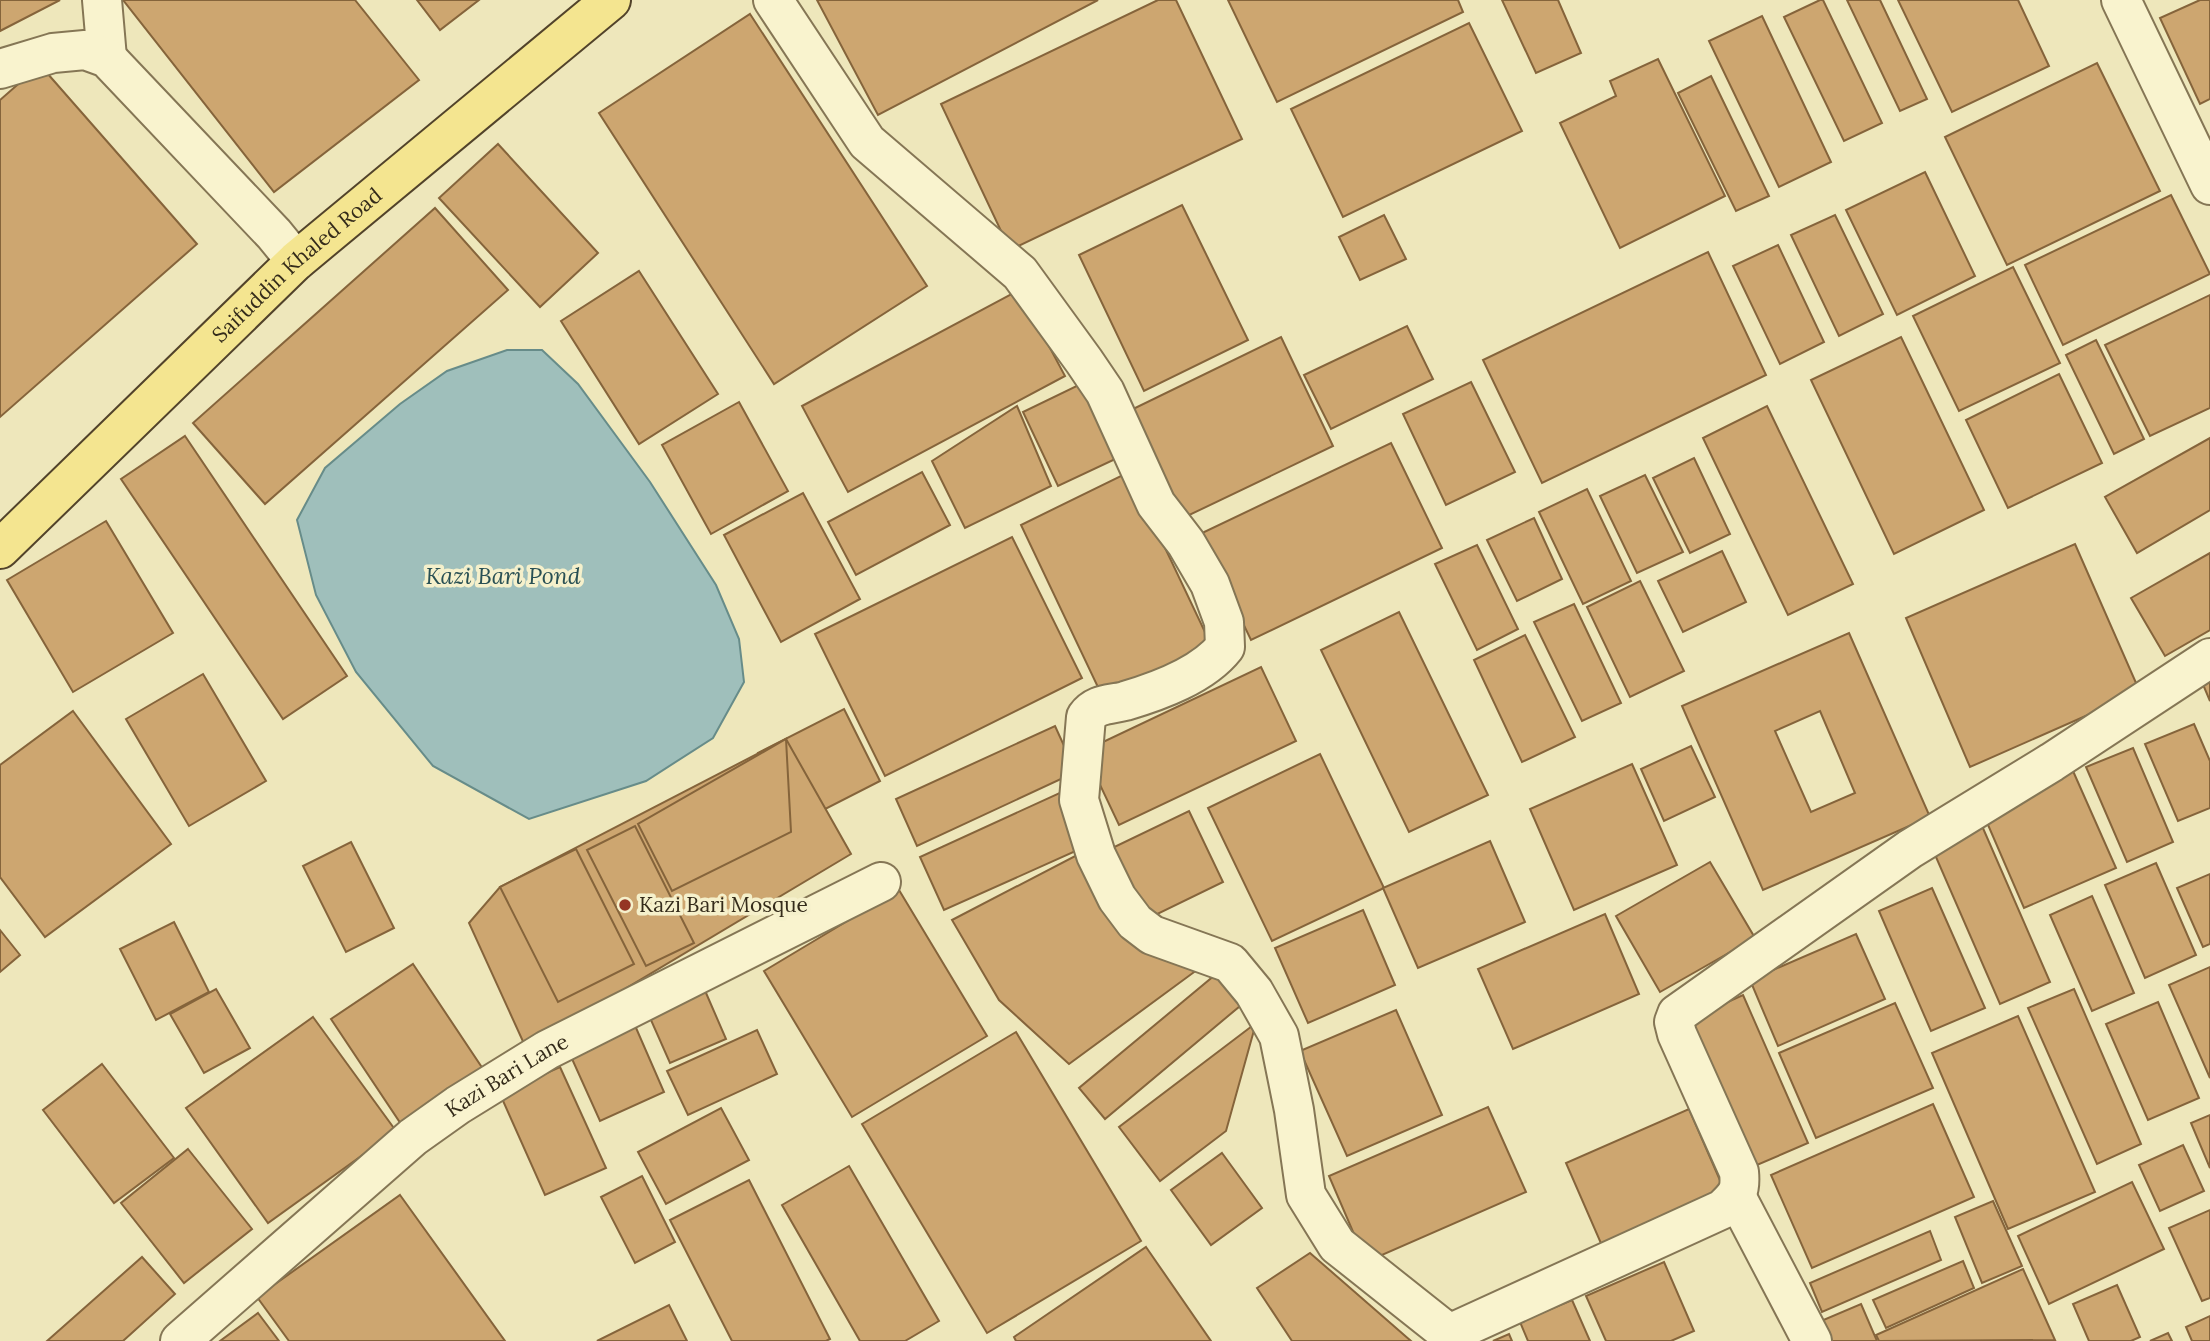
<svg xmlns="http://www.w3.org/2000/svg" width="2210" height="1341" font-family="Lora,serif">
  <style>
    .water { fill: #9fbfbb; stroke: #678c89; stroke-width: 2 }
    .building { fill: #cda670; stroke: #85643b; stroke-width: 2; fill-rule: evenodd }
    .lines { fill: none; stroke-linecap: round; stroke-linejoin: round }
    .minor-casing { stroke: #857655; stroke-width: 42 }
    .major-casing { stroke: #52432a; stroke-width: 42 }
    .minor { stroke: #f9f3ce; stroke-width: 38 }
    .major { stroke: #f4e590; stroke-width: 38 }
    .poi-dot { fill: #953624; stroke: #f5f0cb; stroke-width: 2.5 }
    .labels { text-anchor: middle; stroke-width: 7; stroke-linejoin: round; paint-order: stroke }
    .street-label { font-size: 21px; fill: #342b1a; stroke: #f5f0cb }
    .poi-label { font-size: 21px; fill: #342b1a; stroke: #f5f0cb; text-anchor: start }
    .water-label { font-size: 23px; font-style: italic; fill: #295054; stroke: #f5f0cb }
  </style>
  <rect width="100%" height="100%" fill="#eee7bb"/>
  <!-- water -->
  <polygon class="water" points="507,350 542,350 578,384 650,482 716,585 739,639 744,682 713,738 646,781 529,819 433,766 356,672 316,595 297,520 325,468 400,404 447,371"/>
  <!-- building -->
  <g class="building">
    <polygon points="0,0 60,0 0,31"/>
    <polygon points="123,0 355,0 419,80 274,192"/>
    <polygon points="417,0 479,0 440,30"/>
    <polygon points="817,0 1098,0 878,115"/>
    <polygon points="1158,0 1176,0 1242,139 1010,250 941,104"/>
    <polygon points="1228,0 1458,0 1463,12 1277,102"/>
    <polygon points="1502,0 1558,0 1581,53 1536,73"/>
    <polygon points="1820,0 1823,0 1882,123 1844,141 1784,17"/>
    <polygon points="1847,0 1880,0 1927,99 1900,111"/>
    <polygon points="1898,0 2018,0 2049,66 1952,112"/>
    <polygon points="2200,0 2210,0 2210,99 2200,104 2160,18"/>
    <polygon points="750,14 927,286 774,384 599,113"/>
    <polygon points="1762,16 1831,162 1779,187 1709,41"/>
    <polygon points="1469,23 1522,131 1343,217 1291,109"/>
    <polygon points="1658,59 1725,196 1620,248 1560,123 1616,96 1610,81"/>
    <polygon points="2097,63 2160,191 2007,265 1945,137"/>
    <polygon points="40,65 197,244 0,417 0,100"/>
    <polygon points="1711,76 1769,196 1736,211 1678,93"/>
    <polygon points="498,144 598,253 540,307 439,198"/>
    <polygon points="1925,172 1975,276 1897,315 1846,210"/>
    <polygon points="2171,195 2210,274 2063,345 2025,265"/>
    <polygon points="1182,205 1248,340 1144,391 1079,255"/>
    <polygon points="435,208 508,290 265,504 193,423"/>
    <polygon points="1384,215 1406,259 1360,280 1339,237"/>
    <polygon points="1835,215 1883,314 1839,336 1791,235"/>
    <polygon points="1778,245 1824,342 1780,364 1733,266"/>
    <polygon points="1708,252 1766,375 1542,483 1483,360"/>
    <polygon points="2013,267 2060,363 1959,411 1913,316"/>
    <polygon points="639,271 718,394 639,444 561,321"/>
    <polygon points="1019,290 1065,376 848,492 802,406"/>
    <polygon points="2210,295 2210,408 2150,436 2105,345"/>
    <polygon points="1407,326 1433,379 1331,429 1304,375"/>
    <polygon points="1281,337 1333,446 1183,518 1131,410"/>
    <polygon points="1901,337 1984,510 1894,554 1811,380"/>
    <polygon points="2096,340 2144,439 2114,454 2066,355"/>
    <polygon points="2059,374 2102,463 2008,508 1966,420"/>
    <polygon points="1091,379 1126,454 1058,486 1023,412"/>
    <polygon points="1471,382 1515,472 1446,505 1403,414"/>
    <polygon points="739,402 788,491 711,534 662,445"/>
    <polygon points="1017,406 1051,486 965,528 932,461"/>
    <polygon points="1767,406 1853,584 1788,615 1703,438"/>
    <polygon points="185,436 347,676 283,719 121,479"/>
    <polygon points="2210,438 2210,510 2137,553 2105,497"/>
    <polygon points="1391,443 1442,548 1251,640 1200,534"/>
    <polygon points="1694,458 1730,534 1690,553 1653,478"/>
    <polygon points="922,472 950,525 856,575 828,522"/>
    <polygon points="1129,472 1214,651 1105,702 1021,525"/>
    <polygon points="1645,475 1683,552 1637,573 1600,496"/>
    <polygon points="1587,489 1631,581 1583,604 1539,512"/>
    <polygon points="803,493 860,599 781,642 724,535"/>
    <polygon points="1534,518 1562,579 1517,601 1487,540"/>
    <polygon points="106,521 173,633 73,692 7,580"/>
    <polygon points="1012,537 1082,678 885,776 815,634"/>
    <polygon points="2075,544 2140,692 1970,767 1906,618"/>
    <polygon points="1477,545 1518,629 1477,650 1435,564"/>
    <polygon points="1722,551 1746,602 1683,632 1658,581"/>
    <polygon points="2210,553 2210,630 2165,656 2131,598"/>
    <polygon points="1640,581 1684,671 1630,697 1587,607"/>
    <polygon points="1574,604 1621,703 1582,721 1534,622"/>
    <polygon points="1399,612 1488,795 1409,832 1321,650"/>
    <path d="M 1849,633 L 1930,817 L 1763,890 L 1682,706 ZM 1820,711 L 1855,793 L 1811,812 L 1775,731 Z"/>
    <polygon points="1525,635 1575,737 1522,762 1474,660"/>
    <polygon points="1261,667 1296,741 1119,825 1084,751"/>
    <polygon points="2210,670 2210,701 2199,675"/>
    <polygon points="203,674 266,781 189,826 126,719"/>
    <polygon points="844,709 880,781 794,825 758,753"/>
    <polygon points="73,711 171,844 45,937 0,877 0,765"/>
    <polygon points="2194,724 2210,761 2210,808 2178,821 2145,744"/>
    <polygon points="1055,726 1076,772 917,846 896,799"/>
    <polygon points="786,739 851,854 526,1048 469,923 500,887"/>
    <polygon points="786,739 791,832 672,891 638,824"/>
    <polygon points="1691,746 1715,797 1664,821 1641,769"/>
    <polygon points="2133,748 2173,842 2127,862 2086,767"/>
    <polygon points="1320,754 1384,888 1272,941 1208,808"/>
    <polygon points="1632,764 1677,865 1574,910 1530,809"/>
    <polygon points="2073,771 2116,868 2024,908 1982,811"/>
    <polygon points="1064,791 1089,845 944,910 920,857"/>
    <polygon points="1189,811 1223,882 1141,922 1106,851"/>
    <polygon points="1979,819 2050,982 2000,1004 1929,841"/>
    <polygon points="635,826 694,943 646,966 587,850"/>
    <polygon points="1490,841 1525,922 1418,968 1383,888"/>
    <polygon points="351,842 394,928 346,952 303,866"/>
    <polygon points="576,849 634,964 558,1002 500,887"/>
    <polygon points="1081,853 1201,967 1069,1064 999,1000 952,920"/>
    <polygon points="1710,862 1755,938 1660,992 1616,916"/>
    <polygon points="2156,863 2196,955 2145,978 2105,885"/>
    <polygon points="2210,874 2210,944 2203,947 2177,888"/>
    <polygon points="1932,888 1985,1008 1931,1031 1879,911"/>
    <polygon points="899,890 987,1036 852,1117 764,971"/>
    <polygon points="2092,896 2134,993 2092,1011 2050,915"/>
    <polygon points="1363,910 1395,985 1308,1023 1275,948"/>
    <polygon points="1605,914 1639,994 1513,1049 1478,969"/>
    <polygon points="174,922 209,992 156,1020 120,949"/>
    <polygon points="0,930 20,955 0,972"/>
    <polygon points="1856,934 1885,999 1778,1046 1750,980"/>
    <polygon points="413,964 487,1075 405,1130 331,1019"/>
    <polygon points="2210,967 2210,1078 2169,985"/>
    <polygon points="1221,970 1246,1001 1105,1119 1079,1088"/>
    <polygon points="703,986 726,1039 670,1063 647,1011"/>
    <polygon points="216,989 250,1048 204,1073 170,1014"/>
    <polygon points="2074,989 2141,1144 2097,1164 2028,1008"/>
    <polygon points="1743,995 1808,1143 1750,1168 1686,1021"/>
    <polygon points="2158,1002 2199,1098 2148,1120 2106,1024"/>
    <polygon points="1895,1003 1933,1088 1816,1138 1779,1053"/>
    <polygon points="1396,1010 1442,1115 1347,1156 1300,1051"/>
    <polygon points="2018,1016 2095,1192 2008,1229 1932,1053"/>
    <polygon points="313,1017 396,1131 268,1223 186,1108"/>
    <polygon points="633,1021 664,1092 600,1121 568,1050"/>
    <polygon points="1256,1023 1226,1131 1160,1181 1119,1127"/>
    <polygon points="757,1030 777,1074 688,1115 667,1071"/>
    <polygon points="1016,1032 1141,1241 987,1333 862,1124"/>
    <polygon points="102,1064 174,1158 114,1203 43,1110"/>
    <polygon points="560,1067 606,1168 545,1195 500,1094"/>
    <polygon points="1933,1104 1974,1197 1812,1268 1771,1175"/>
    <polygon points="1488,1107 1526,1192 1366,1262 1329,1176"/>
    <polygon points="721,1108 749,1160 666,1204 638,1152"/>
    <polygon points="1689,1109 1726,1194 1603,1248 1566,1163"/>
    <polygon points="2210,1115 2210,1168 2191,1123"/>
    <polygon points="2183,1145 2204,1191 2160,1211 2139,1165"/>
    <polygon points="188,1149 252,1229 184,1283 121,1203"/>
    <polygon points="1222,1153 1262,1208 1211,1245 1171,1190"/>
    <polygon points="849,1166 939,1321 905,1341 860,1341 782,1205"/>
    <polygon points="642,1176 675,1242 635,1263 601,1197"/>
    <polygon points="749,1180 830,1339 826,1341 732,1341 670,1220"/>
    <polygon points="2132,1182 2164,1249 2049,1304 2018,1236"/>
    <polygon points="400,1195 505,1341 289,1341 257,1297"/>
    <polygon points="1993,1201 2022,1266 1982,1283 1955,1217"/>
    <polygon points="2210,1210 2210,1298 2202,1301 2169,1228"/>
    <polygon points="1930,1231 1941,1260 1822,1312 1810,1283"/>
    <polygon points="1146,1247 1211,1341 1016,1341 1014,1337"/>
    <polygon points="1310,1253 1411,1341 1292,1341 1257,1288"/>
    <polygon points="142,1257 175,1294 123,1341 47,1341"/>
    <polygon points="1963,1261 1974,1288 1886,1328 1873,1300"/>
    <polygon points="1664,1262 1694,1331 1671,1341 1606,1341 1586,1296"/>
    <polygon points="2023,1269 2055,1340 1879,1341 1876,1335"/>
    <polygon points="2117,1285 2140,1337 2131,1341 2089,1341 2073,1304"/>
    <polygon points="1572,1300 1590,1341 1528,1341 1520,1322"/>
    <polygon points="1861,1304 1877,1341 1830,1341 1821,1321"/>
    <polygon points="669,1305 687,1341 597,1341"/>
    <polygon points="258,1313 279,1341 220,1341"/>
    <polygon points="2210,1316 2210,1341 2192,1341 2186,1327"/>
    <polygon points="2168,1333 2172,1341 2150,1341"/>
    <polygon points="1509,1334 1512,1341 1493,1341"/>
  </g>
  <g class="lines">
    <!-- minor casing -->
    <g class="minor-casing">
      <g id="minor">
        <polyline points="102,0 107,58"/>
        <path d="M 773,0 L 867,142 L 1020,273 L 1084,361 L 1105,392 L 1156,504 L 1186,543 L 1210,584 L 1224,622 L 1225,647 C 1203,675 1159,691 1125,701 C 1110,705 1096,703 1086,717 L 1079,800 L 1096,855 L 1117,898 L 1135,922 L 1152,935 L 1230,963 L 1254,992 L 1279,1036 L 1294,1110 L 1306,1195 L 1337,1245 L 1449,1334 L 1723,1209 C 1737,1195 1741,1192 1739,1172 L 1677,1034 L 1674,1022 L 1677,1014 L 1910,849 L 2052,762 L 2210,658"/>
        <polyline points="2121,0 2210,185"/>
        <polyline points="0,69 53,53 85,50 107,58 274,234 296,261"/>
        <polyline points="1736,1196 1812,1341"/>
        <path id="s1" d="M 180,1341 L 413,1137 L 458,1105 L 547,1050 L 881,882"/>
      </g>
    </g>
    <!-- major casing -->
    <g class="major-casing">
      <g id="major">
        <path id="s2" d="M 0,549 L 296,261 L 611,0"/>
      </g>
    </g>
    <!-- minor -->
    <use href="#minor" class="minor"/>
    <!-- major -->
    <use href="#major" class="major"/>
  </g>
  <!-- markers -->
  <circle class="poi-dot" cx="625" cy="905" r="7"/>
  <g class="labels">
    <!-- street labels -->
    <g class="street-label">
      <text dy="7" stroke="none"><textPath href="#s2" startOffset="411">Saifuddin Khaled Road</textPath></text>
      <text dy="7" stroke="none"><textPath href="#s1" startOffset="422">Kazi Bari Lane</textPath></text>
    </g>
    <!-- poi labels -->
    <g class="poi-label">
      <text x="639" y="912">Kazi Bari Mosque</text>
    </g>
    <!-- water labels -->
    <g class="water-label">
      <text x="503" y="584">Kazi Bari Pond</text>
    </g>
  </g>
</svg>
